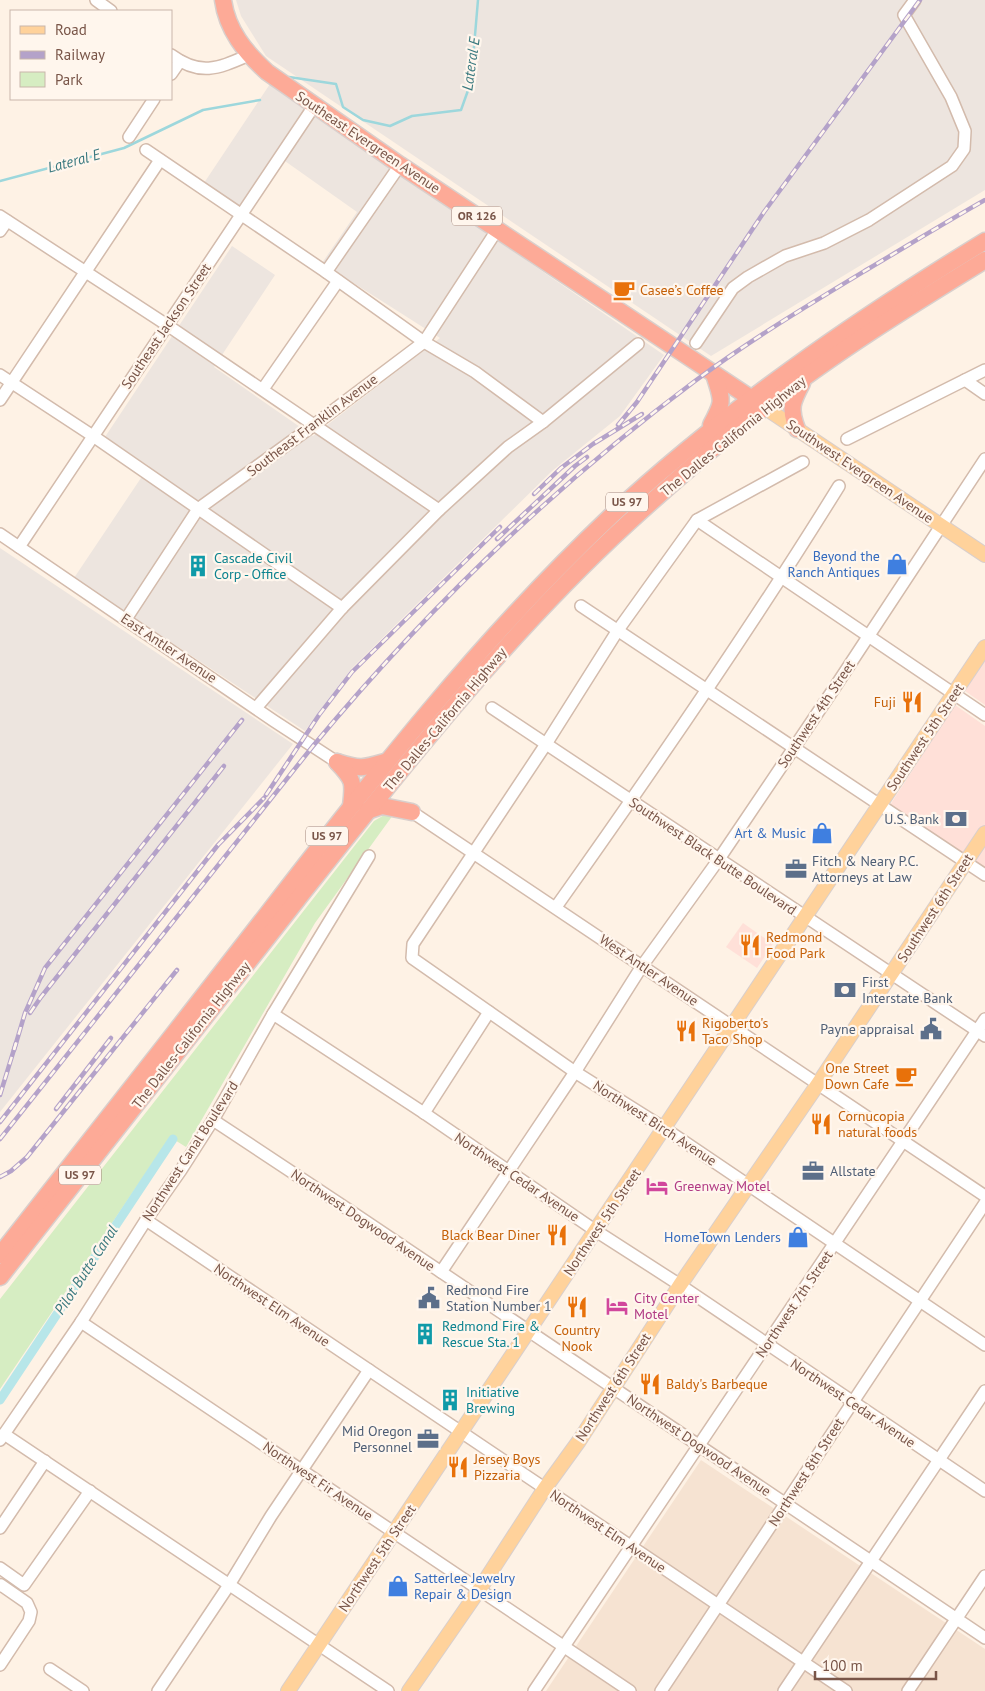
<svg xmlns="http://www.w3.org/2000/svg" width="985" height="1691" font-family="'PT Sans',sans-serif">
  <style>
    .residential { fill: #f6e3d2 }
    .commercial { fill: #ffe0d8 }
    .industrial { fill: #ede5df }
    .green { fill: #d6edc2 }
    .lines { fill: none; stroke-linecap: round; stroke-linejoin: round }
    .stream { stroke: #9dd7dc; stroke-width: 2.5 }
    .canal { stroke: #b7e6e9; stroke-width: 9 }
    .minor-casing { stroke: #d3bbac; stroke-width: 14 }
    .major-casing { stroke: #d9cfcc; stroke-width: 16 }
    .highway-casing { stroke: #d9cfcc; stroke-width: 19 }
    .minor { stroke: #fff; stroke-width: 11 }
    .major { stroke: #ffd29b; stroke-width: 14 }
    .highway { stroke: #fdaa97; stroke-width: 16 }
    .rail-casing { stroke: #b4a2c9; stroke-width: 4.5 }
    .rail { stroke: #fff6ed; stroke-width: 2.5; stroke-dasharray: 8; stroke-linecap: butt }
    .labels { text-anchor: middle; stroke-width: 4.5; stroke-linejoin: round; paint-order: stroke }
    .shield { fill: #fff6ed; stroke: #a1857a; stroke-width: 1 }
    .shield-label { font-size: 12px; font-weight: bold; fill: #795548 }
    .street-label { font-size: 14px; fill: #795548; stroke: #fff6ed }
    .food-label { font-size: 14px; fill: #c56008; stroke: #fff6ed; text-anchor: start }
    .shop-label { font-size: 14px; fill: #366cbe; stroke: #fff6ed; text-anchor: end }
    .culture-label { font-size: 14px; fill: #0d838f; stroke: #fff6ed; text-anchor: start }
    .service-label { font-size: 14px; fill: #4e5e75; stroke: #fff6ed; text-anchor: start }
    .hotel-label { font-size: 14px; fill: #b23c85; stroke: #fff6ed; text-anchor: start }
    .water-label { font-size: 15px; font-style: italic; fill: #3a797f; stroke: #fff6ed }
  </style>
  <rect width="100%" height="100%" fill="#fef2e5"/>
  <!-- residential -->
  <polygon class="residential" points="701,1460 985,1649 985,1691 546,1691"/>
  <!-- commercial -->
  <g class="commercial">
    <polygon points="985,660 985,705 965,691"/>
    <polygon points="955,705 985,726 985,868 890,805"/>
    <polygon points="743,923 773,944 757,968 726,947"/>
  </g>
  <!-- industrial -->
  <g class="industrial">
    <polygon points="236,0 985,0 985,190 711,356 266,56 241,16"/>
    <polygon points="270,84 664,355 620,416 552,471 352,668 305,731 74,578 149,466 105,437 232,246 275,275 214,367 313,436 440,338 322,263 357,212 275,154 240,207 204,183"/>
    <polygon points="0,548 293,744 0,1112"/>
  </g>
  <!-- green -->
  <polygon class="green" points="386,814 393,815 315,923 186,1147 170,1137 0,1389 0,1299 374,821"/>
  <g class="lines">
    <!-- stream -->
    <g class="stream">
      <polyline points="289,77 336,84 343,107 363,120 390,126 412,116 461,110 471,82 478,0"/>
      <polyline points="0,181 124,148 203,110 260,100"/>
    </g>
    <!-- canal -->
    <polyline class="canal" points="0,1400 173,1139"/>
    <!-- minor casing -->
    <g class="minor-casing">
      <g id="minor">
        <polyline points="96,0 111,11"/>
        <path d="M 171,55 C 201,77 219,68 249,55"/>
        <polyline points="171,74 180,61"/>
        <polyline points="129,137 154,99"/>
        <polyline points="146,150 326,272 424,342 475,372 543,422"/>
        <polyline points="0,216 167,325 439,510"/>
        <polyline points="0,231 7,221"/>
        <polyline points="326,272 400,165"/>
        <polyline points="696,343 733,288 748,277 785,256 824,243 869,220 952,166 964,149 965,131 951,97 904,15 915,0"/>
        <polyline points="0,375 93,436 342,608"/>
        <polyline points="965,380 985,394"/>
        <polyline points="263,389 338,281"/>
        <polyline points="0,400 160,160"/>
        <polyline points="847,439 985,370"/>
        <polyline points="803,462 697,520 618,630 546,744 413,944 412,958 575,1072 664,1128 985,1345"/>
        <polyline points="697,520 985,715"/>
        <polyline points="0,534 274,721 337,762"/>
        <polyline points="19,547 314,106"/>
        <polyline points="581,606 985,875"/>
        <polyline points="126,619 198,509 314,425 424,342 497,230"/>
        <polyline points="256,708 342,608 439,510 508,447 543,422 638,344"/>
        <polyline points="492,708 985,1036"/>
        <polyline points="412,812 985,1196"/>
        <path d="M 556,907 C 654,769 750,630 839,486"/>
        <polyline points="273,1014 424,1113 596,1231 680,1285 985,1491"/>
        <polyline points="424,1113 489,1012"/>
        <polyline points="213,1120 346,1208 985,1638"/>
        <polyline points="146,1220 846,1691"/>
        <polyline points="441,1272 575,1072 642,966 719,859 835,687 985,459"/>
        <polyline points="81,1322 630,1691"/>
        <polyline points="4,1434 388,1691"/>
        <polyline points="0,1440 81,1322 146,1220 181,1170 213,1120 273,1014 369,856"/>
        <polyline points="0,1528 45,1461"/>
        <polyline points="0,1568 24,1585 90,1491"/>
        <polyline points="0,1586 1,1585 27,1603 31,1612 29,1621 0,1665"/>
        <polyline points="50,1669 83,1691"/>
        <polyline points="158,1691 229,1585 271,1516 369,1370"/>
        <polyline points="534,1691 985,1019"/>
        <polyline points="661,1691 985,1203"/>
        <polyline points="784,1691 985,1391"/>
        <polyline points="908,1691 985,1576"/>
      </g>
    </g>
    <!-- major casing -->
    <g class="major-casing">
      <g id="major">
        <polyline points="764,407 985,555"/>
        <polyline points="288,1691 985,647"/>
        <polyline points="409,1691 479,1590 545,1488 579,1441 680,1285 818,1084 985,833"/>
      </g>
    </g>
    <!-- highway casing -->
    <g class="highway-casing">
      <g id="highway">
        <path d="M 223,0 C 227,30 245,52 267,72 L 400,165 L 758,403"/>
        <path d="M 711,425 C 725,399 722,401 714,374"/>
        <path d="M 797,429 C 789,408 792,402 802,383"/>
        <path d="M 337,762 C 362,770 364,768 388,761"/>
        <path d="M 337,762 C 354,780 354,782 351,806"/>
        <polyline points="367,811 382,806 412,812"/>
        <path d="M 0,1255 C 89,1142 177,1030 265,917 C 373,777 482,638 611,516 C 725,410 853,322 985,241"/>
        <path d="M 0,1277 C 99,1151 198,1026 297,900 C 401,769 505,636 628,523 C 672,483 717,443 765,407 C 834,353 910,306 985,260"/>
      </g>
    </g>
    <!-- minor -->
    <use href="#minor" class="minor"/>
    <!-- major -->
    <use href="#major" class="major"/>
    <!-- highway -->
    <use href="#highway" class="highway"/>
    <!-- rail casing -->
    <g class="rail-casing">
      <g id="rail">
        <polyline points="618,425 637,402 764,212 920,0"/>
        <polyline points="534,494 561,468 593,444 642,414"/>
        <polyline points="497,539 575,466 587,457"/>
        <polyline points="266,795 319,715 352,672 500,527"/>
        <polyline points="30,1013 41,997 224,766"/>
        <polyline points="14,1050 25,1013 45,968 242,720"/>
        <polyline points="0,1095 16,1043"/>
        <polyline points="56,1109 111,1038"/>
        <polyline points="0,1122 218,845 264,798"/>
        <path d="M 0,1139 L 313,746 C 426,610 554,486 695,381 C 750,340 810,304 868,269 C 907,246 946,222 985,200"/>
        <polyline points="0,1177 11,1171 27,1157 177,970"/>
      </g>
    </g>
    <!-- rail -->
    <use href="#rail" class="rail"/>
  </g>
  <!-- icons -->
  <defs>
    <g id="cafe-bare" transform="scale(1.725)"><path d="M-5.5-4.5H6V0H3Q3 3.5 0 3.5H-2.5Q-5.5 3.5-5.5 0ZM3-3.2v2h1.7v-2ZM-6 4.5H4V6H-6Z" fill="#e8710a" stroke="#fff6ed" stroke-width="2.5" paint-order="stroke"/></g>
    <g id="shop-bare" transform="scale(1.725)"><path d="M-5-2.5h2.3a2.7 3.5 0 0 1 5.4 0H5L5.5 6h-11ZM-1.5-2.5h3a1.5 2.3 0 0 0-3 0Z" fill="#3f7fe0" stroke="#fff6ed" stroke-width="2.5" paint-order="stroke"/></g>
    <g id="building-bare" transform="scale(1.725)"><path d="M-4-6H4V6H1V3H-1V6H-4ZM-2.5-4.3h1.7v1.8h-1.7ZM.8-4.3h1.7v1.8H.8ZM-2.5-1h1.7V.8h-1.7ZM.8-1h1.7V.8H.8Z" fill="#0f9aa8" stroke="#fff6ed" stroke-width="2.5" paint-order="stroke"/></g>
    <g id="restaurant-bare" transform="scale(1.725)"><path d="M-5-6h1v4h1v-4h1v4h1v-4h1v5L-1.5 .5V6h-2V.5L-5-1ZM5-6V6H3V1.5H1.5Q1.5-4 5-6Z" fill="#e8710a" stroke="#fff6ed" stroke-width="2.5" paint-order="stroke"/></g>
    <g id="bank-bare" transform="scale(1.725)"><path d="M-6-4H6V4H-6ZM0-2.3a2.3 2.3 0 1 0 0 4.6a2.3 2.3 0 1 0 0-4.6Z" fill="#5c6f8a" stroke="#fff6ed" stroke-width="2.5" paint-order="stroke"/></g>
    <g id="office-bare" transform="scale(1.725)"><path d="M-6-3h4V-5.5h4V-3h4V5H-6ZM-1-4.5V-3h2v-1.5ZM-6 0V1H6V0Z" fill="#5c6f8a" stroke="#fff6ed" stroke-width="2.5" paint-order="stroke"/></g>
    <g id="civic-bare" transform="scale(1.725)"><path d="M-.6-6.5H3V-4.5H.6V-3L4-1V1h2V6H-6V1h2V-1L-.6-3ZM-1.2 2.5V6h2.4V2.5Z" fill="#5c6f8a" stroke="#fff6ed" stroke-width="2.5" paint-order="stroke"/></g>
    <g id="hotel-bare" transform="scale(1.725)"><path d="M-6-4.5h1.5V1H6V5H4.5V3h-9V5H-6ZM-4 0a1.8 1.8 0 1 1 3.6 0ZM.5 0V-2.5h3Q6-2.5 6 0Z" fill="#d1479c" stroke="#fff6ed" stroke-width="2.5" paint-order="stroke"/></g>
  </defs>
  <g fill-rule="evenodd">
    <use href="#cafe-bare" x="624" y="290"/>
    <use href="#shop-bare" x="897" y="564"/>
    <use href="#building-bare" x="198" y="566"/>
    <use href="#restaurant-bare" x="912" y="702"/>
    <use href="#bank-bare" x="956" y="819"/>
    <use href="#shop-bare" x="822" y="833"/>
    <use href="#office-bare" x="796" y="869"/>
    <use href="#restaurant-bare" x="750" y="945"/>
    <use href="#bank-bare" x="845" y="990"/>
    <use href="#civic-bare" x="931" y="1029"/>
    <use href="#restaurant-bare" x="686" y="1031"/>
    <use href="#cafe-bare" x="906" y="1076"/>
    <use href="#restaurant-bare" x="821" y="1124"/>
    <use href="#office-bare" x="813" y="1171"/>
    <use href="#hotel-bare" x="657" y="1186"/>
    <use href="#restaurant-bare" x="557" y="1235"/>
    <use href="#shop-bare" x="798" y="1237"/>
    <use href="#civic-bare" x="429" y="1298"/>
    <use href="#hotel-bare" x="617" y="1306"/>
    <use href="#restaurant-bare" x="577" y="1307"/>
    <use href="#building-bare" x="425" y="1334"/>
    <use href="#restaurant-bare" x="650" y="1384"/>
    <use href="#building-bare" x="450" y="1400"/>
    <use href="#office-bare" x="428" y="1439"/>
    <use href="#restaurant-bare" x="458" y="1467"/>
    <use href="#shop-bare" x="398" y="1586"/>
  </g>
  <g class="labels">
    <!-- shield labels -->
    <g class="shield">
      <rect x="452" y="206.5" width="50" height="19" rx="4"/>
      <rect x="606" y="492.5" width="42" height="19" rx="4"/>
      <rect x="306" y="826.5" width="42" height="19" rx="4"/>
      <rect x="59" y="1165.5" width="42" height="19" rx="4"/>
    </g>
    <g class="shield-label">
      <text x="477" y="220">OR 126</text>
      <text x="627" y="506">US 97</text>
      <text x="327" y="840">US 97</text>
      <text x="80" y="1179">US 97</text>
    </g>
    <!-- street labels -->
    <g class="street-label">
      <text transform="translate(368 142) rotate(34)" y="5">Southeast Evergreen Avenue</text>
      <text transform="translate(166 326) rotate(-56)" y="5">Southeast Jackson Street</text>
      <text transform="translate(312 425) rotate(-37)" y="5">Southeast Franklin Avenue</text>
      <text transform="translate(733 436) rotate(-39)" y="5">The Dalles-California Highway</text>
      <text transform="translate(860 471) rotate(34)" y="5">Southwest Evergreen Avenue</text>
      <text transform="translate(169 648) rotate(34)" y="5">East Antler Avenue</text>
      <text transform="translate(816 714) rotate(-56)" y="5">Southwest 4th Street</text>
      <text transform="translate(445 719) rotate(-50)" y="5">The Dalles-California Highway</text>
      <text transform="translate(925 737) rotate(-56)" y="5">Southwest 5th Street</text>
      <text transform="translate(713 856) rotate(34)" y="5">Southwest Black Butte Boulevard</text>
      <text transform="translate(935 908) rotate(-57)" y="5">Southwest 6th Street</text>
      <text transform="translate(649 970) rotate(34)" y="5">West Antler Avenue</text>
      <text transform="translate(191 1035) rotate(-52)" y="5">The Dalles-California Highway</text>
      <text transform="translate(655 1123) rotate(33)" y="5">Northwest Birch Avenue</text>
      <text transform="translate(190 1151) rotate(-57)" y="5">Northwest Canal Boulevard</text>
      <text transform="translate(517 1177) rotate(34)" y="5">Northwest Cedar Avenue</text>
      <text transform="translate(363 1220) rotate(34)" y="5">Northwest Dogwood Avenue</text>
      <text transform="translate(602 1222) rotate(-56)" y="5">Northwest 5th Street</text>
      <text transform="translate(794 1304) rotate(-56)" y="5">Northwest 7th Street</text>
      <text transform="translate(272 1305) rotate(34)" y="5">Northwest Elm Avenue</text>
      <text transform="translate(613 1387) rotate(-57)" y="5">Northwest 6th Street</text>
      <text transform="translate(853 1403) rotate(34)" y="5">Northwest Cedar Avenue</text>
      <text transform="translate(699 1445) rotate(34)" y="5">Northwest Dogwood Avenue</text>
      <text transform="translate(806 1472) rotate(-57)" y="5">Northwest 8th Street</text>
      <text transform="translate(318 1481) rotate(34)" y="5">Northwest Fir Avenue</text>
      <text transform="translate(608 1531) rotate(34)" y="5">Northwest Elm Avenue</text>
      <text transform="translate(377 1558) rotate(-56)" y="5">Northwest 5th Street</text>
    </g>
    <!-- food labels -->
    <g class="food-label">
      <text x="640" y="295">Casee’s Coffee</text>
      <text x="896" y="707" text-anchor="end">Fuji</text>
      <text x="766" y="942">Redmond<tspan x="766" dy="16">Food Park</tspan></text>
      <text x="702" y="1028">Rigoberto's<tspan x="702" dy="16">Taco Shop</tspan></text>
      <text x="889" y="1073" text-anchor="end">One Street<tspan x="889" dy="16">Down Cafe</tspan></text>
      <text x="838" y="1121">Cornucopia<tspan x="838" dy="16">natural foods</tspan></text>
      <text x="540" y="1240" text-anchor="end">Black Bear Diner</text>
      <text x="577" y="1335" text-anchor="middle">Country<tspan x="577" dy="16">Nook</tspan></text>
      <text x="666" y="1389">Baldy's Barbeque</text>
      <text x="474" y="1464">Jersey Boys<tspan x="474" dy="16">Pizzaria</tspan></text>
    </g>
    <!-- shop labels -->
    <g class="shop-label">
      <text x="880" y="561">Beyond the<tspan x="880" dy="16">Ranch Antiques</tspan></text>
      <text x="806" y="838">Art &amp; Music</text>
      <text x="781" y="1242">HomeTown Lenders</text>
      <text x="414" y="1583" text-anchor="start">Satterlee Jewelry<tspan x="414" dy="16">Repair &amp; Design</tspan></text>
    </g>
    <!-- culture labels -->
    <g class="culture-label">
      <text x="214" y="563">Cascade Civil<tspan x="214" dy="16">Corp - Office</tspan></text>
      <text x="442" y="1331">Redmond Fire &amp;<tspan x="442" dy="16">Rescue Sta. 1</tspan></text>
      <text x="466" y="1397">Initiative<tspan x="466" dy="16">Brewing</tspan></text>
    </g>
    <!-- service labels -->
    <g class="service-label">
      <text x="939" y="824" text-anchor="end">U.S. Bank</text>
      <text x="812" y="866">Fitch &amp; Neary P.C.<tspan x="812" dy="16">Attorneys at Law</tspan></text>
      <text x="862" y="987">First<tspan x="862" dy="16">Interstate Bank</tspan></text>
      <text x="914" y="1034" text-anchor="end">Payne appraisal</text>
      <text x="830" y="1176">Allstate</text>
      <text x="446" y="1295">Redmond Fire<tspan x="446" dy="16">Station Number 1</tspan></text>
      <text x="412" y="1436" text-anchor="end">Mid Oregon<tspan x="412" dy="16">Personnel</tspan></text>
    </g>
    <!-- hotel labels -->
    <g class="hotel-label">
      <text x="674" y="1191">Greenway Motel</text>
      <text x="634" y="1303">City Center<tspan x="634" dy="16">Motel</tspan></text>
    </g>
    <!-- water labels -->
    <g class="water-label">
      <text transform="translate(471 64) rotate(-82)" y="5">Lateral E</text>
      <text transform="translate(74 161) rotate(-15)" y="5">Lateral E</text>
      <text transform="translate(86 1270) rotate(-57)" y="5">Pilot Butte Canal</text>
    </g>
  </g>
  <!-- legend -->
  <rect x="10" y="10" width="162" height="90" fill="#fff6ed" stroke="#c9b6ab"/>
  <rect x="20" y="26" width="25" height="8" fill="#ffd29b" stroke="#c9b6ab"/>
  <text x="55" y="35" font-size="15" fill="#795548">Road</text>
  <rect x="20" y="51" width="25" height="8" fill="#b4a2c9" stroke="#c9b6ab"/>
  <text x="55" y="60" font-size="15" fill="#795548">Railway</text>
  <rect x="20" y="72" width="25" height="15" fill="#d6edc2" stroke="#c9b6ab"/>
  <text x="55" y="85" font-size="15" fill="#795548">Park</text>
  <!-- scale -->
  <path d="M815 1671v8h121v-8" fill="none" stroke="#795548" stroke-width="2.5"/>
  <text x="822" y="1671" font-size="15" fill="#795548" stroke="#fff6ed" stroke-width="4" paint-order="stroke">100 m</text>
</svg>
